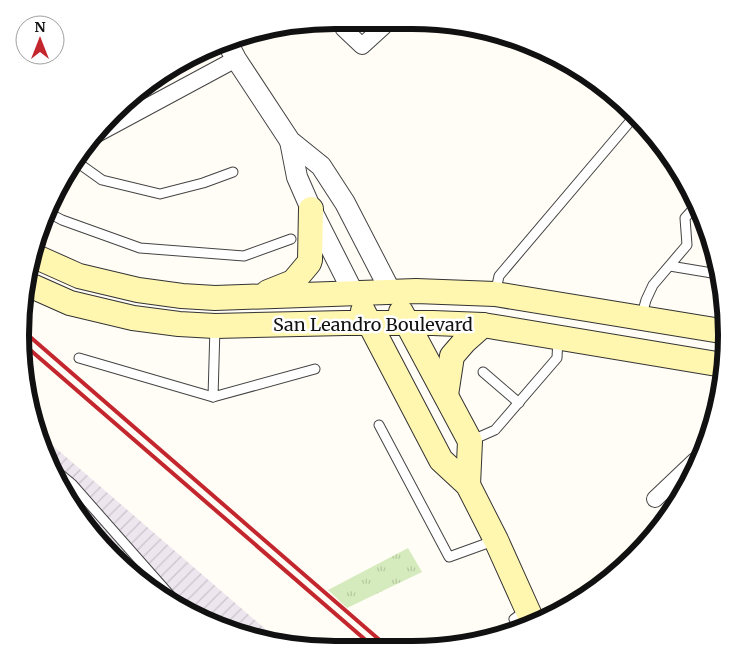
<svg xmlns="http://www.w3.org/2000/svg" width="747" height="670" font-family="Merriweather,serif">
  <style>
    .industrial { fill: url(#industrial-furrows) }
    .grass { fill: url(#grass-tufts) }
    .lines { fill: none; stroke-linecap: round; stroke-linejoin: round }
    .service-casing { stroke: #444; stroke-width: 11 }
    .minor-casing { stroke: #444; stroke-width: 18 }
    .tertiary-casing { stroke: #444; stroke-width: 22 }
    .secondary-casing { stroke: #333; stroke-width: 26 }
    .service { stroke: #fff; stroke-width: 9 }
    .minor { stroke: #fff; stroke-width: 16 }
    .tertiary { stroke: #fff; stroke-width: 20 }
    .secondary { stroke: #fff6b0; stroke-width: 24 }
    .rail { stroke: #c4262e; stroke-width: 4 }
    .labels { text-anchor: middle; stroke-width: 5; stroke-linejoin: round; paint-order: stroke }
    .street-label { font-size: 18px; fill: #111; stroke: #fff }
    .rim { fill: none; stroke: #111; stroke-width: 6 }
  </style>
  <defs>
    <pattern id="industrial-furrows" width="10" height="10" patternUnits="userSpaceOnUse" patternTransform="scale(1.25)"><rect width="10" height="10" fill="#eee6ef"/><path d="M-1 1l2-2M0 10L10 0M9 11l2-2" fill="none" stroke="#cbc4cc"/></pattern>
    <pattern id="grass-tufts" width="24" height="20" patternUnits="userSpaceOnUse" patternTransform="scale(1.25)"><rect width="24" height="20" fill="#d5ebbd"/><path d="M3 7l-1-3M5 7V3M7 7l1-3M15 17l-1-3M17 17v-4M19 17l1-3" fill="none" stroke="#b6c8a1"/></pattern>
  </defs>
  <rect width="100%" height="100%" fill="#fffdf5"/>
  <!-- industrial -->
  <polygon class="industrial" points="36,431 277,639 196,618 98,542 53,475"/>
  <!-- grass -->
  <polygon class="grass" points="408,548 422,572 347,608 328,590"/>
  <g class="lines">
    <!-- service casing -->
    <g class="service-casing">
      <g id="service">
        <polyline points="74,160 102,180 160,194 203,183 233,172"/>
        <polyline points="47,212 62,220 140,248 244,256 291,239"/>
        <polyline points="670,266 718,274"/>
        <polyline points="495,294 499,276 633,118"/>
        <polyline points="641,318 646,300 653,285 687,245 685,218 694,208"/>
        <polyline points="215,327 213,397 315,369"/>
        <polyline points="79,358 213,397"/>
        <polyline points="483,372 519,403"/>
        <polyline points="379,425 449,557 496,540"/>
        <polyline points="470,441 495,430 557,358 558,338"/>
        <polyline points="49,465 72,484 176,602"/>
        <polyline points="518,627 514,619 526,610"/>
      </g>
    </g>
    <!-- minor casing -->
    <g class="minor-casing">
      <g id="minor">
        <polyline points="342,26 344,29 362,46 384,26"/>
        <polyline points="93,136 236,59"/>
        <polyline points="655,499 695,461"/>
      </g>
    </g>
    <!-- tertiary casing -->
    <g class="tertiary-casing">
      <g id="tertiary">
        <polyline points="227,42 236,59 290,141 321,166 345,203 391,292"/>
        <polyline points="290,141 297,177 311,209 354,294"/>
      </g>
    </g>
    <!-- secondary casing -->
    <g class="secondary-casing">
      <g id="secondary">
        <polyline points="32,255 79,276 138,290 182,296 215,298 416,291 495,294 721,331"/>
        <polyline points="25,283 70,303 133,318 179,324 215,326 345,323 433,323 483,325 723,365"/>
        <polyline points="268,292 293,282 309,263 310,260 311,209"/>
        <polyline points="363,311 441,460 468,485 496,540 532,620"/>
        <polyline points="401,312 470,441 468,485"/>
        <polyline points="446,395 452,356 465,341 483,325"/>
      </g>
    </g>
    <!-- service -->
    <use href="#service" class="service"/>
    <!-- minor -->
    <use href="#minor" class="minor"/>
    <!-- tertiary -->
    <use href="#tertiary" class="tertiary"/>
    <!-- secondary -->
    <use href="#secondary" class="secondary"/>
    <!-- rail -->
    <g class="rail">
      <polyline points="21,329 390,649"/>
      <polyline points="21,342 376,649"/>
    </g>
  </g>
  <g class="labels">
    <!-- street labels -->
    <g class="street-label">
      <text x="373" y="331">San Leandro Boulevard</text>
    </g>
  </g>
  <!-- crop -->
  <path d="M0 0H747V670H0ZM335 29H412A306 306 0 0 1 718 335V335A306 306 0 0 1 412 641H335A306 306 0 0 1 29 335V335A306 306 0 0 1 335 29Z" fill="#fff" fill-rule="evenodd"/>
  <path class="rim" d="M335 29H412A306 306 0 0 1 718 335V335A306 306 0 0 1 412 641H335A306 306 0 0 1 29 335V335A306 306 0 0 1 335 29Z"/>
  <!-- north arrow -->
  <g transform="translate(40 40)"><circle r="24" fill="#ffffff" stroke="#a0a0a0"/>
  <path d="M0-4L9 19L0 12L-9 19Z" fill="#c4262e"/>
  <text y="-8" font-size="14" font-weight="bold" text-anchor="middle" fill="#111111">N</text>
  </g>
</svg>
